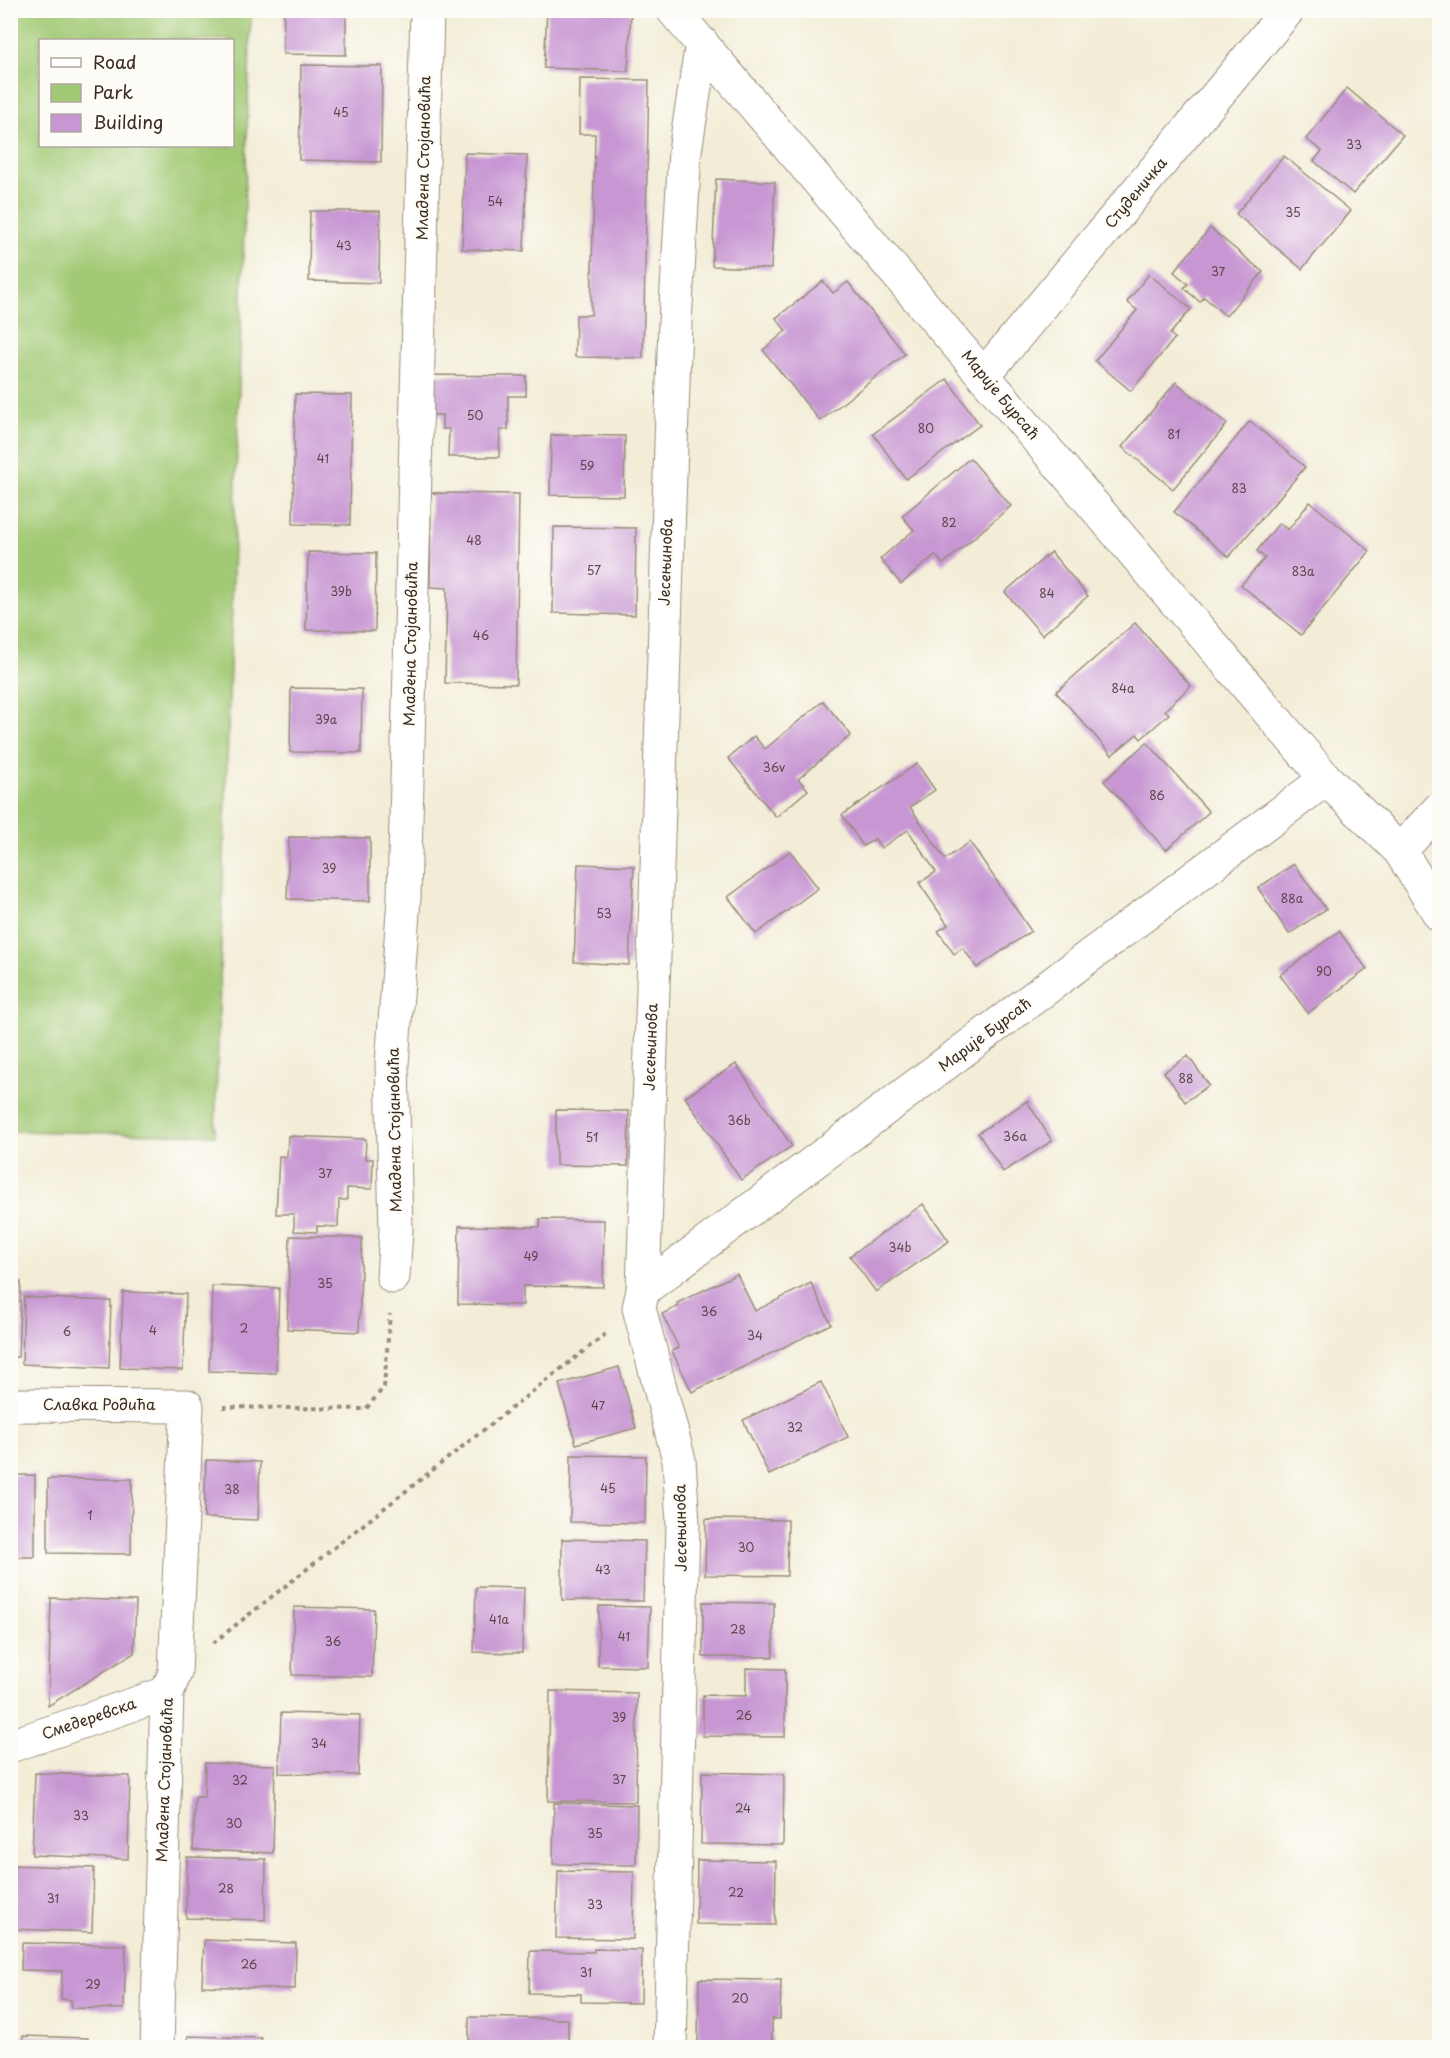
<svg xmlns="http://www.w3.org/2000/svg" width="1450" height="2058" font-family="'Playpen Sans',sans-serif">
  <style>
    .green { fill: #a2c975; stroke: #6e7a4a; stroke-width: 1.5; fill-rule: evenodd }
    .building { fill: #c796d3 }
    .lines { fill: none; stroke-linecap: round; stroke-linejoin: round }
    .street-casing { stroke: #978c7a; stroke-width: 35 }
    .path { stroke: #978c7a; stroke-width: 4; stroke-dasharray: 4.5 4.5; stroke-linecap: butt }
    .street { stroke: #fff; stroke-width: 33 }
    .labels { text-anchor: middle; stroke-width: 5; stroke-linejoin: round; paint-order: stroke }
    .number-label { font-size: 12px; fill: #5e454b }
    .street-label { font-size: 15px; fill: #3b2a1e; stroke: #fdfcf7 }
  </style>
  <rect width="100%" height="100%" fill="#fdfcf7"/>
  <filter id="ink" filterUnits="userSpaceOnUse"><feTurbulence type="fractalNoise" baseFrequency=".0167" numOctaves="2"/><feDisplacementMap in="SourceGraphic" scale="12" xChannelSelector="R" yChannelSelector="G"/><feConvolveMatrix kernelMatrix="1 2 1 2 8 2 1 2 1" color-interpolation-filters="sRGB"/></filter>
  <filter id="wash" filterUnits="userSpaceOnUse"><feTurbulence type="fractalNoise" baseFrequency=".008" numOctaves="4" result="noise"/><feDisplacementMap in="SourceGraphic" scale="24" xChannelSelector="R" yChannelSelector="G"/><feGaussianBlur stdDeviation="1.35" result="paint"/><feColorMatrix in="noise" values="0 0 0 0 0 0 0 0 0 0 0 0 0 0 0 0 0 1.4 0 .05"/><feComposite in="paint" operator="in"/></filter>
  <g filter="url(#wash)">
    <rect width="100%" height="100%" fill="#f3edd7"/>
    <!-- green -->
    <path class="green" d="M 11,10 L 251,11 L 215,1135 L 11,1131 ZM 40,40 L 232,40 L 232,146 L 40,146 Z"/>
    <g id="blocks">
      <!-- building -->
      <g class="building">
        <polygon points="284,10 346,10 346,55 283,54"/>
        <polygon points="547,10 631,10 628,71 544,68"/>
        <polygon points="301,65 382,66 381,162 299,160"/>
        <polygon points="580,79 649,80 643,358 575,357 576,315 591,315 595,134 579,134"/>
        <polygon points="1347,88 1403,135 1353,194 1314,161 1322,151 1306,139"/>
        <polygon points="465,153 527,155 524,251 462,249"/>
        <polygon points="1284,156 1351,211 1302,269 1236,214"/>
        <polygon points="716,179 775,182 771,269 712,266"/>
        <polygon points="310,211 380,211 379,283 309,281"/>
        <polygon points="1210,228 1263,272 1226,316 1204,297 1200,302 1184,288 1188,284 1174,272"/>
        <polygon points="1149,274 1191,309 1170,334 1175,338 1131,391 1095,361 1137,310 1127,302"/>
        <polygon points="823,281 833,293 848,282 905,354 820,421 763,350 786,331 776,318"/>
        <polygon points="426,375 526,376 526,396 508,396 508,430 500,430 499,457 448,457 449,429 442,429 442,415 426,415"/>
        <polygon points="947,379 980,425 906,479 873,434"/>
        <polygon points="1176,382 1227,424 1173,489 1122,447"/>
        <polygon points="295,394 352,395 350,525 293,524"/>
        <polygon points="1250,421 1305,467 1229,557 1174,512"/>
        <polygon points="551,435 625,436 624,496 550,495"/>
        <polygon points="970,458 1011,506 943,564 935,555 901,584 880,559 914,530 902,516"/>
        <polygon points="431,493 519,494 516,684 445,683 447,588 430,587"/>
        <polygon points="1310,502 1370,551 1301,635 1241,585 1265,558 1257,551 1279,523 1288,530"/>
        <polygon points="554,527 636,528 635,615 553,613"/>
        <polygon points="308,552 376,553 375,631 306,630"/>
        <polygon points="1051,552 1088,596 1042,635 1005,592"/>
        <polygon points="1135,623 1191,686 1165,710 1169,714 1141,739 1137,734 1112,755 1056,692"/>
        <polygon points="291,688 362,689 361,753 290,752"/>
        <polygon points="823,701 851,735 798,779 808,790 776,817 728,758 754,736 765,749"/>
        <polygon points="1147,742 1209,812 1166,850 1104,781"/>
        <polygon points="917,764 935,790 910,807 945,859 970,842 1031,931 977,968 963,948 954,954 938,931 948,925 919,883 936,872 908,830 881,848 875,839 863,846 842,815"/>
        <polygon points="289,837 370,838 370,901 287,899"/>
        <polygon points="790,851 818,888 756,934 728,897"/>
        <polygon points="578,864 634,866 629,965 574,962"/>
        <polygon points="1294,864 1326,909 1289,934 1258,888"/>
        <polygon points="1339,931 1367,969 1308,1013 1280,975"/>
        <polygon points="1188,1056 1209,1085 1185,1102 1164,1072"/>
        <polygon points="736,1064 792,1146 741,1180 685,1097"/>
        <polygon points="1027,1101 1052,1141 1003,1172 978,1133"/>
        <polygon points="556,1110 629,1111 628,1166 556,1165"/>
        <polygon points="288,1136 366,1139 365,1159 373,1159 372,1189 347,1188 347,1200 339,1200 338,1227 317,1226 317,1232 294,1231 294,1214 276,1214 279,1156 287,1157"/>
        <polygon points="923,1204 949,1241 876,1292 850,1256"/>
        <polygon points="540,1219 604,1220 603,1287 523,1286 523,1305 458,1304 459,1226 540,1227"/>
        <polygon points="290,1236 362,1238 359,1332 287,1329"/>
        <polygon points="737,1274 755,1311 811,1283 831,1324 692,1392 672,1351 679,1348 662,1314 679,1306 677,1303"/>
        <polygon points="10,1282 21,1282 18,1357 10,1357"/>
        <polygon points="212,1286 279,1288 276,1373 209,1371"/>
        <polygon points="123,1292 186,1294 183,1370 120,1368"/>
        <polygon points="24,1297 111,1301 109,1368 22,1364"/>
        <polygon points="619,1367 636,1428 576,1444 559,1384"/>
        <polygon points="821,1382 848,1437 769,1475 743,1420"/>
        <polygon points="571,1455 646,1456 645,1523 570,1522"/>
        <polygon points="206,1460 260,1462 258,1520 204,1518"/>
        <rect x="10" y="1475" width="25" height="82"/>
        <polygon points="48,1479 132,1479 131,1554 48,1553"/>
        <polygon points="706,1519 788,1520 787,1576 705,1575"/>
        <polygon points="562,1539 645,1541 643,1601 562,1600"/>
        <polygon points="476,1587 524,1588 522,1653 474,1652"/>
        <polygon points="51,1598 136,1601 134,1653 48,1706"/>
        <polygon points="703,1602 774,1603 773,1657 703,1657"/>
        <polygon points="599,1606 650,1607 648,1667 598,1666"/>
        <polygon points="294,1607 374,1609 372,1677 292,1675"/>
        <polygon points="746,1668 785,1669 785,1737 703,1736 703,1695 746,1696"/>
        <polygon points="550,1691 637,1693 636,1802 548,1801"/>
        <polygon points="281,1713 360,1715 358,1775 279,1773"/>
        <polygon points="205,1763 275,1765 273,1853 193,1850 195,1797 204,1797"/>
        <polygon points="702,1772 784,1774 783,1845 701,1844"/>
        <polygon points="35,1773 130,1776 128,1859 32,1855"/>
        <polygon points="554,1803 637,1805 636,1865 553,1864"/>
        <polygon points="187,1857 266,1859 265,1920 186,1918"/>
        <polygon points="697,1860 776,1861 775,1925 696,1924"/>
        <polygon points="14,1865 94,1868 92,1932 12,1929"/>
        <polygon points="558,1871 634,1872 633,1939 556,1938"/>
        <polygon points="204,1940 296,1943 295,1989 202,1986"/>
        <polygon points="22,1943 126,1945 124,2009 71,2008 71,2000 61,1999 62,1971 21,1970"/>
        <polygon points="594,1949 642,1950 641,2003 581,2002 581,1994 529,1993 530,1951 594,1952"/>
        <polygon points="699,1979 781,1980 780,2019 772,2019 772,2045 698,2043"/>
        <polygon points="469,2017 568,2019 568,2048 469,2048"/>
        <polygon points="23,2036 88,2038 87,2048 23,2048"/>
        <polygon points="188,2036 261,2038 261,2048 188,2048"/>
      </g>
    </g>
  </g>
  <g filter="url(#ink)">
    <use href="#blocks" fill-opacity="0" stroke="#978c7a" stroke-width="1.5"/>
    <g class="lines">
      <!-- street casing -->
      <g class="street-casing">
        <g id="street">
          <polyline points="673,10 1326,779 1400,851 1440,915"/>
          <polyline points="984,375 1288,10"/>
          <polyline points="1400,851 1440,808"/>
          <polyline points="393,1277 396,1230 392,1064 404,898 427,10"/>
          <polyline points="643,1290 1326,779"/>
          <polyline points="10,1405 187,1406 175,1672 167,1693 157,2048"/>
          <polyline points="10,1746 167,1693"/>
          <polyline points="670,2048 683,1523 679,1460 639,1308 643,1290 675,323 685,151 702,43"/>
        </g>
      </g>
      <!-- path -->
      <g class="path">
        <polyline points="223,1407 366,1409 384,1387 390,1314"/>
        <polyline points="213,1643 608,1332"/>
      </g>
      <!-- street -->
      <use href="#street" class="street"/>
    </g>
  </g>
  <g class="labels">
    <!-- number labels -->
    <g class="number-label">
      <text x="341" y="117">45</text>
      <text x="1354" y="149">33</text>
      <text x="495" y="206">54</text>
      <text x="1293" y="217">35</text>
      <text x="344" y="250">43</text>
      <text x="1218" y="276">37</text>
      <text x="475" y="420">50</text>
      <text x="926" y="433">80</text>
      <text x="1174" y="439">81</text>
      <text x="323" y="463">41</text>
      <text x="587" y="470">59</text>
      <text x="1239" y="493">83</text>
      <text x="949" y="527">82</text>
      <text x="474" y="545">48</text>
      <text x="594" y="575">57</text>
      <text x="1303" y="576">83a</text>
      <text x="341" y="596">39b</text>
      <text x="1047" y="598">84</text>
      <text x="481" y="640">46</text>
      <text x="1123" y="693">84a</text>
      <text x="326" y="724">39a</text>
      <text x="774" y="772">36v</text>
      <text x="1157" y="800">86</text>
      <text x="329" y="873">39</text>
      <text x="1292" y="903">88a</text>
      <text x="604" y="918">53</text>
      <text x="1324" y="976">90</text>
      <text x="1186" y="1083">88</text>
      <text x="739" y="1125">36b</text>
      <text x="1015" y="1141">36a</text>
      <text x="592" y="1142">51</text>
      <text x="325" y="1178">37</text>
      <text x="900" y="1252">34b</text>
      <text x="531" y="1261">49</text>
      <text x="325" y="1288">35</text>
      <text x="709" y="1316">36</text>
      <text x="244" y="1333">2</text>
      <text x="153" y="1335">4</text>
      <text x="67" y="1336">6</text>
      <text x="755" y="1340">34</text>
      <text x="598" y="1410">47</text>
      <text x="795" y="1432">32</text>
      <text x="608" y="1493">45</text>
      <text x="232" y="1494">38</text>
      <text x="90" y="1520">1</text>
      <text x="746" y="1552">30</text>
      <text x="603" y="1574">43</text>
      <text x="499" y="1624">41a</text>
      <text x="738" y="1634">28</text>
      <text x="624" y="1641">41</text>
      <text x="333" y="1646">36</text>
      <text x="744" y="1720">26</text>
      <text x="619" y="1722">39</text>
      <text x="319" y="1748">34</text>
      <text x="619" y="1784">37</text>
      <text x="240" y="1785">32</text>
      <text x="743" y="1813">24</text>
      <text x="81" y="1820">33</text>
      <text x="234" y="1828">30</text>
      <text x="595" y="1838">35</text>
      <text x="226" y="1893">28</text>
      <text x="736" y="1897">22</text>
      <text x="53" y="1903">31</text>
      <text x="595" y="1909">33</text>
      <text x="249" y="1969">26</text>
      <text x="586" y="1977">31</text>
      <text x="93" y="1989">29</text>
      <text x="740" y="2003">20</text>
    </g>
    <!-- street labels -->
    <g class="street-label">
      <text transform="translate(424 158) rotate(-89)" y="5">Младена Стојановића</text>
      <text transform="translate(1136 193) rotate(-50)" y="5">Студеничка</text>
      <text transform="translate(1000 395) rotate(50)" y="5">Марије Бурсаћ</text>
      <text transform="translate(666 562) rotate(-88)" y="5">Јесењинова</text>
      <text transform="translate(411 644) rotate(-89)" y="5">Младена Стојановића</text>
      <text transform="translate(985 1035) rotate(-37)" y="5">Марије Бурсаћ</text>
      <text transform="translate(651 1047) rotate(-88)" y="5">Јесењинова</text>
      <text transform="translate(395 1130) rotate(-91)" y="5">Младена Стојановића</text>
      <text x="99" y="1410">Славка Родића</text>
      <text transform="translate(681 1528) rotate(-91)" y="5">Јесењинова</text>
      <text transform="translate(89 1719) rotate(-19)" y="5">Смедеревска</text>
      <text transform="translate(165 1780) rotate(-88)" y="5">Младена Стојановића</text>
    </g>
  </g>
  <!-- margin -->
  <rect width="1450" height="2058" fill="none" stroke="#fdfcf7" stroke-width="36"/>
  <!-- legend -->
  <rect x="39" y="39" width="195" height="108" fill="#fdfcf7" stroke="#afa8a0" stroke-width="1.5"/>
  <rect x="51" y="58" width="30" height="9" fill="#ffffff" stroke="#afa8a0" stroke-width="1.5"/>
  <text x="93" y="69" font-size="18" fill="#3b2a1e">Road</text>
  <rect x="51" y="84" width="30" height="18" fill="#a2c975" stroke="#afa8a0" stroke-width="1.5"/>
  <text x="93" y="99" font-size="18" fill="#3b2a1e">Park</text>
  <rect x="51" y="114" width="30" height="18" fill="#c796d3" stroke="#afa8a0" stroke-width="1.5"/>
  <text x="93" y="129" font-size="18" fill="#3b2a1e">Building</text>
</svg>
